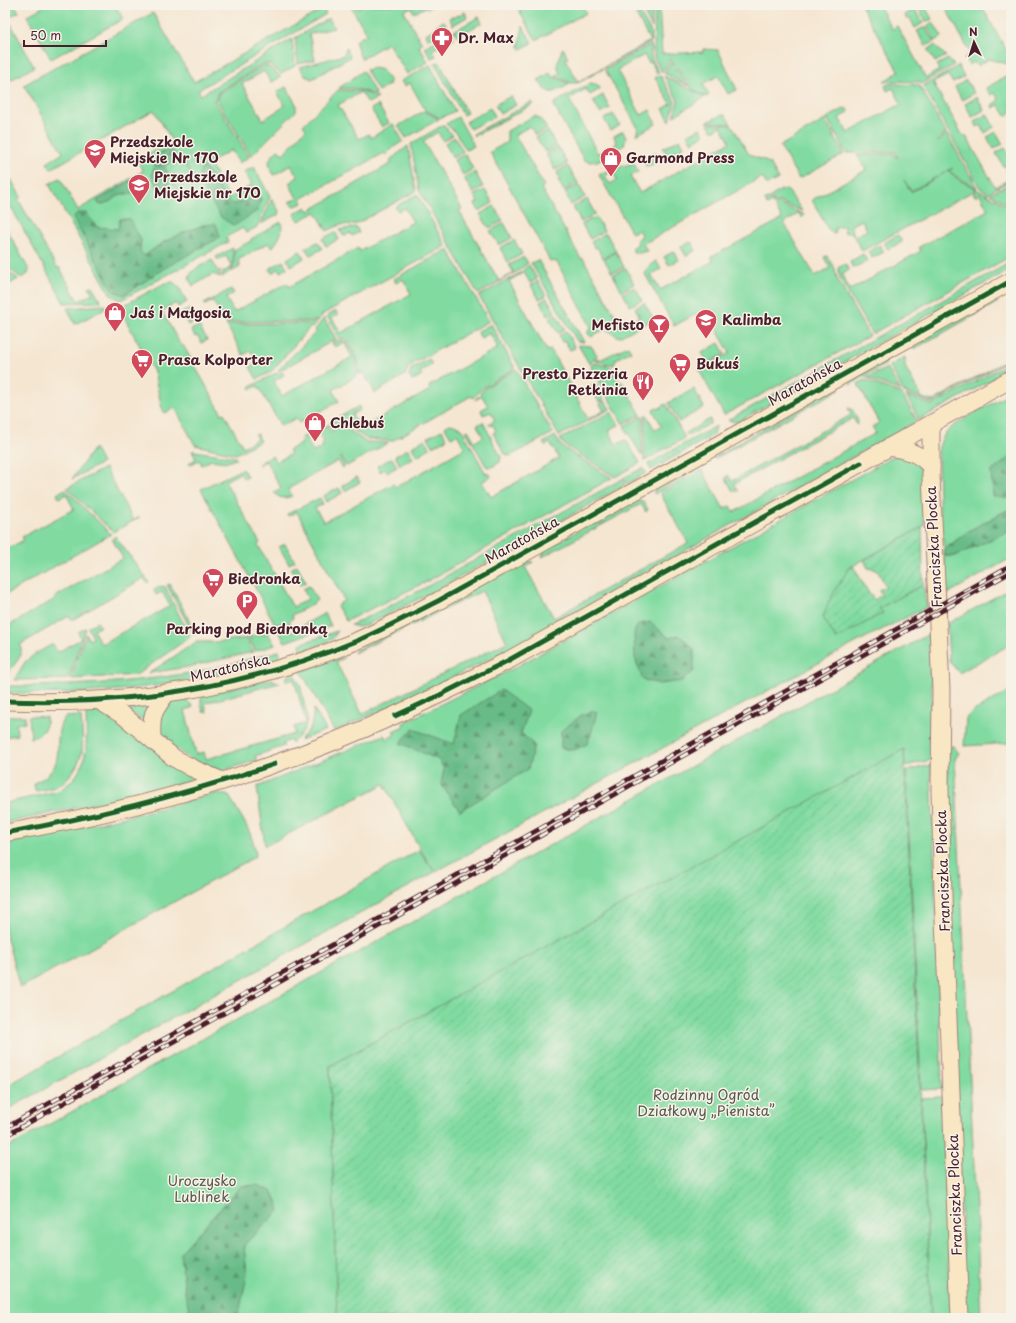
<svg xmlns="http://www.w3.org/2000/svg" width="1016" height="1323" font-family="'Playpen Sans',sans-serif">
  <style>
    .green { fill: #81dba1; stroke: #667d66 }
    .forest { fill: url(#forest-firs); stroke: #596d59 }
    .garden { fill: url(#garden-furrows); stroke: #667d66 }
    .lines { fill: none; stroke-linecap: round; stroke-linejoin: round }
    .secondary-casing { stroke: #a0827e; stroke-width: 19 }
    .secondary { stroke: #f9e7c3; stroke-width: 17 }
    .rail-casing { stroke: #4a1f2b; stroke-width: 4.5 }
    .rail { stroke: #f7f3e8; stroke-width: 3; stroke-dasharray: 9; stroke-linecap: butt }
    .cycleway-casing { stroke: #f7f3e8; stroke-width: 8 }
    .cycleway { stroke: #1b5e20; stroke-width: 5 }
    .labels { text-anchor: middle; stroke-width: 3; stroke-linejoin: round; paint-order: stroke }
    .poi-label { font-size: 14px; font-weight: bold; fill: #4a1f2b; stroke: #f7f3e8; text-anchor: start }
    .street-label { font-size: 14px; fill: #4a1f2b; stroke: #f7f3e8 }
    .park-label { font-size: 14px; fill: #5a574e; stroke: #f7f3e8 }
  </style>
  <defs>
    <pattern id="forest-firs" width="22" height="20" patternUnits="userSpaceOnUse"><rect width="22" height="20" fill="#68bb87"/><path d="M5 1l3.5 6h-7zM16 11l3.5 6h-7z" fill="#58976f"/></pattern>
    <pattern id="garden-furrows" width="10" height="10" patternUnits="userSpaceOnUse"><rect width="10" height="10" fill="#81dba1"/><path d="M-1 1l2-2M0 10L10 0M9 11l2-2" fill="none" stroke="#71bc8b"/></pattern>
  </defs>
  <rect width="100%" height="100%" fill="#f7f3e8"/>
  <filter id="ink" filterUnits="userSpaceOnUse"><feTurbulence type="fractalNoise" baseFrequency=".025" numOctaves="2"/><feDisplacementMap in="SourceGraphic" scale="8" xChannelSelector="R" yChannelSelector="G"/><feConvolveMatrix kernelMatrix="1 2 1 2 8 2 1 2 1" color-interpolation-filters="sRGB"/></filter>
  <filter id="wash" filterUnits="userSpaceOnUse"><feTurbulence type="fractalNoise" baseFrequency=".012" numOctaves="4" result="noise"/><feDisplacementMap in="SourceGraphic" scale="16" xChannelSelector="R" yChannelSelector="G"/><feGaussianBlur stdDeviation="0.9" result="paint"/><feColorMatrix in="noise" values="0 0 0 0 0 0 0 0 0 0 0 0 0 0 0 0 0 1.4 0 .05"/><feComposite in="paint" operator="in"/></filter>
  <g filter="url(#wash)">
    <rect width="100%" height="100%" fill="#f5e6d1"/>
    <!-- green -->
    <g class="green">
      <polygon points="5,5 15,5 19,12 5,19"/>
      <polygon points="46,5 115,5 123,19 51,59 27,16"/>
      <polygon points="350,5 355,5 357,9 364,5 433,5 427,9 425,7 414,13 411,7 404,11 422,44 419,46 428,62 407,74 388,43 361,59 355,41 367,34"/>
      <polygon points="528,5 582,5 586,13 536,40 519,11"/>
      <polygon points="640,5 652,5 652,28"/>
      <polygon points="655,5 659,5 662,54 703,52 703,49 718,50 737,90 728,94 718,76 703,84 709,95 707,97 692,89 671,59 662,72 654,58"/>
      <polygon points="861,5 879,5 892,29 897,26 926,78 939,70 937,65 948,59 954,65 921,84 920,82 884,81 899,72"/>
      <polygon points="924,5 932,19 926,22 918,7"/>
      <polygon points="944,5 981,5 1009,55 1011,55 1011,63 1008,64 989,59 977,66 974,62 969,65 964,58 971,54"/>
      <polygon points="636,7 651,32 651,42 578,83 571,83 556,76 560,73 557,65 562,49 563,48 568,58 565,59 578,82 650,41 633,9"/>
      <polygon points="323,9 326,14 198,90 201,95 292,39 295,66 281,74 269,64 263,64 218,92 215,101 249,157 239,163 231,150 209,163 230,198 252,185 244,172 254,167 270,197 257,227 246,233 243,228 226,237 228,242 121,300 111,295 49,184 60,178 78,210 143,171 137,160 172,141 154,110 51,169 47,163 63,153 24,85 153,13 194,82"/>
      <polygon points="915,9 923,23 915,28 910,18 907,20 905,15"/>
      <polygon points="465,12 467,17 453,25 449,18 452,16 453,18"/>
      <polygon points="479,17 482,23 457,36 454,31"/>
      <polygon points="329,18 334,28 309,34 315,60 298,64 295,38"/>
      <polygon points="444,21 448,28 428,39 426,34 437,27 436,25"/>
      <polygon points="933,22 942,37 935,41 927,26"/>
      <polygon points="11,24 34,67 5,83 5,28"/>
      <polygon points="523,26 532,43 521,49 519,47"/>
      <polygon points="925,27 934,42 926,46 917,31"/>
      <polygon points="451,32 454,38 432,50 436,56 431,58 425,47"/>
      <polygon points="651,44 651,58 659,72 657,73 651,62 649,63 644,55 617,70 641,115 650,110 656,124 636,135 638,128 605,70"/>
      <polygon points="935,45 946,56 935,62 928,50"/>
      <polygon points="346,48 350,57 312,79 305,76 300,67 344,55"/>
      <polygon points="439,62 467,113 463,115 435,64"/>
      <polygon points="671,62 688,86 664,73"/>
      <polygon points="430,65 455,111 440,118 425,110 410,83 404,86 401,81"/>
      <polygon points="263,66 268,66 281,77 271,82 264,71 242,84 263,120 285,106 277,92 286,87 296,104 296,111 251,156 217,100 219,93"/>
      <polygon points="958,66 964,77 953,83 948,75 933,83 963,136 966,136 995,187 1010,179 1006,171 1011,168 1011,180 988,193 980,188 923,86"/>
      <polygon points="373,68 382,70 390,81 389,85 378,91 366,70"/>
      <polygon points="363,71 376,95 357,89 339,88"/>
      <path d="M 550,73 L 552,76 L 570,84 C 553,93 550,98 538,80 Z"/>
      <polygon points="1011,74 1011,112 1006,116 999,105 993,108 992,105 999,100 995,93 991,95 986,88"/>
      <polygon points="660,75 675,101 670,121 663,109 671,104 655,78"/>
      <polygon points="664,76 705,97 674,116 678,100"/>
      <polygon points="966,80 974,93 962,100 955,87"/>
      <path d="M 591,83 L 598,85 L 600,89 L 590,95 L 586,89 L 569,99 L 598,154 L 617,144 L 614,136 L 623,131 L 626,138 L 624,145 C 613,152 597,167 584,160 L 555,108 L 554,104 L 558,101 Z"/>
      <polygon points="888,84 919,85 946,133 938,140 938,142 947,134 977,188 960,179 949,171 953,168 911,191 904,180 911,192 948,171 959,180 977,189 862,251 854,237 867,230 862,220 850,226 854,234 853,235 851,232 845,233 844,226 835,228 835,234 833,234 828,229 812,200 866,170 857,155 894,154 897,158 898,157 895,152 846,153 827,118 846,108 849,112 839,118 848,133 901,104 893,88 887,91 885,86"/>
      <path d="M 338,90 L 361,91 L 378,98 L 368,103 L 361,92 L 338,105 L 359,139 L 369,134 L 371,138 L 393,124 L 403,141 L 394,147 L 386,155 L 384,153 L 301,199 L 303,203 L 295,206 L 292,205 L 289,202 L 297,198 L 289,183 L 298,177 L 291,165 L 274,175 C 267,162 267,160 278,150 L 283,154 L 306,129 L 303,125 Z"/>
      <polygon points="603,95 610,108 600,113 593,101"/>
      <polygon points="511,96 516,105 500,114 495,105"/>
      <polygon points="977,97 984,110 972,117 965,104"/>
      <polygon points="532,102 534,104 474,136 473,134"/>
      <polygon points="378,105 389,123 382,127 371,109"/>
      <polygon points="490,108 495,116 470,129 466,122"/>
      <polygon points="424,111 439,119 406,138 398,126"/>
      <polygon points="613,114 620,125 611,131 604,119"/>
      <polygon points="987,114 994,127 985,133 981,125 977,127 975,121"/>
      <polygon points="721,115 725,115 731,124 707,122"/>
      <path d="M 534,116 C 541,117 543,123 547,129 L 535,135 L 530,126 L 515,135 L 544,186 L 541,188 L 581,259 L 583,258 L 621,326 L 637,318 L 636,328 L 619,337 L 606,329 L 595,334 L 592,337 L 588,334 L 588,331 L 591,327 L 557,262 L 550,261 L 490,152 L 507,142 L 507,131 Z"/>
      <polygon points="458,117 474,146 466,150 456,133 446,124"/>
      <polygon points="825,120 844,154 799,179 780,146"/>
      <polygon points="708,124 732,125 748,153 754,157 764,160 771,165 778,179 767,185 762,177 643,244 647,251 639,253 634,253 632,248 638,244 636,240 642,236 638,230 632,233 599,175 606,171 608,174 605,176 610,184 617,180 613,172 610,173 608,170 634,163 638,172 630,176 640,193 730,142 721,126 713,131"/>
      <polygon points="443,125 453,135 443,141 438,132 423,141 462,209 459,211 499,281 514,273 509,265 524,257 528,263 518,271 478,294 419,190 411,144"/>
      <polygon points="701,128 704,135 692,142 687,135"/>
      <polygon points="548,131 556,146 545,152 536,137"/>
      <polygon points="996,132 1003,144 994,149 987,137"/>
      <polygon points="455,137 463,152 453,158 445,143"/>
      <polygon points="680,139 684,147 668,156 663,148"/>
      <polygon points="408,146 416,191 356,224 339,225 327,231 316,212 299,221 294,214 306,207 309,211 392,163 390,160"/>
      <polygon points="558,147 567,164 555,170 546,154"/>
      <polygon points="1005,148 1011,158 1011,164 1004,167 996,153"/>
      <polygon points="655,152 659,160 647,167 641,159"/>
      <polygon points="465,154 473,169 463,175 454,160"/>
      <polygon points="568,166 578,183 564,191 558,180 560,179 557,172"/>
      <polygon points="5,169 21,197 18,199 57,268 59,267 78,301 93,294 89,287 92,286 101,301 101,302 64,303 5,196"/>
      <polygon points="475,172 483,187 473,193 464,178"/>
      <polygon points="1011,183 1011,205 990,194"/>
      <polygon points="579,185 585,197 571,205 565,192"/>
      <polygon points="485,190 493,203 479,211 475,204 478,202 474,195"/>
      <polygon points="781,190 787,190 789,192 802,211 769,198"/>
      <polygon points="978,190 1011,207 1011,256 872,334 840,279 838,268 845,264 849,270 842,275 850,290 921,251 919,247 988,210 980,194 975,196 973,193"/>
      <polygon points="417,194 446,246 323,314 318,321 225,322 213,301 205,305 204,304 231,289 234,293 226,298 234,312 287,283 289,287 358,248 360,251 413,222 405,208 398,211 395,207"/>
      <polygon points="272,199 279,211 278,215 261,224"/>
      <polygon points="587,199 595,214 581,222 573,207"/>
      <path d="M 767,199 L 803,214 L 804,216 L 802,218 L 799,213 L 784,223 L 815,276 L 830,268 L 824,257 L 827,256 L 835,269 L 837,279 L 869,336 L 724,415 L 699,370 L 730,353 L 705,309 L 674,326 L 645,274 C 647,267 650,265 656,261 L 661,269 L 651,275 L 660,290 L 713,261 L 711,257 L 782,219 L 772,202 L 767,205 L 765,200 Z"/>
      <polygon points="494,206 503,221 489,228 480,214"/>
      <polygon points="596,217 604,231 590,239 582,224"/>
      <path d="M 281,222 C 284,233 278,240 272,248 L 268,243 L 238,260 L 240,267 L 231,272 L 234,266 L 234,250 L 251,241 L 251,239 Z"/>
      <polygon points="504,223 512,238 499,245 490,231"/>
      <polygon points="5,226 29,270 28,274 21,278 5,265"/>
      <polygon points="356,227 359,232 352,236 350,233 344,236 339,230"/>
      <polygon points="335,232 339,239 326,246 322,239"/>
      <polygon points="606,233 616,251 603,258 597,247 595,248 591,242"/>
      <polygon points="898,235 902,242 888,249 884,243"/>
      <polygon points="514,240 522,254 508,262 500,248"/>
      <polygon points="318,242 322,249 310,255 305,248"/>
      <polygon points="691,242 696,250 686,256 681,247"/>
      <polygon points="880,245 884,252 872,258 868,252"/>
      <path d="M 233,248 C 233,262 236,269 222,277 L 223,272 L 232,267 L 226,256 L 218,260 L 216,257 Z"/>
      <path d="M 448,249 L 489,321 L 409,366 L 405,375 L 375,393 L 364,373 L 360,374 C 359,361 355,352 348,340 L 339,338 L 327,316 L 336,311 L 338,315 L 332,318 L 341,333 L 411,294 L 403,279 L 396,283 L 394,279 Z"/>
      <polygon points="300,251 304,258 291,266 287,259"/>
      <polygon points="674,251 679,260 669,265 664,257"/>
      <polygon points="616,252 624,267 612,273 604,259"/>
      <polygon points="863,254 867,261 853,268 850,262"/>
      <path d="M 212,260 L 218,272 L 220,270 L 220,277 L 213,274 L 193,286 L 189,279 C 190,269 203,265 212,260 Z"/>
      <polygon points="538,260 584,342 577,341 531,263"/>
      <polygon points="283,261 287,268 280,272 278,269 272,273 269,269"/>
      <polygon points="1011,262 1011,269 739,421 735,422 728,420"/>
      <polygon points="529,265 537,279 530,283 524,272 509,281 547,351 551,350 588,419 604,411 600,404 605,401 610,409 559,436 479,296 520,273"/>
      <polygon points="626,268 634,284 622,291 613,275"/>
      <polygon points="5,269 18,279 5,287"/>
      <polygon points="538,281 546,296 539,299 531,285"/>
      <polygon points="173,282 179,287 187,302 178,307 176,303 162,311 181,346 183,345 222,414 224,413 243,447 257,439 255,435 258,434 260,441 236,454 195,445 175,408 165,413 162,409 154,372 123,315 122,310 124,305 165,283"/>
      <polygon points="635,287 642,300 630,306 623,293"/>
      <polygon points="547,298 555,312 548,316 540,302"/>
      <polygon points="995,298 998,302 914,349 915,343"/>
      <polygon points="644,303 654,319 637,328 639,315 635,308"/>
      <polygon points="105,305 107,308 75,324 67,308"/>
      <polygon points="190,309 196,321 188,325 182,313"/>
      <polygon points="556,314 565,329 558,333 549,318"/>
      <polygon points="324,318 336,339 279,371 278,370 316,332 315,330"/>
      <polygon points="317,323 312,328 310,327 271,372 257,379 250,367 258,362 251,351 243,355 226,324"/>
      <polygon points="491,324 515,368 484,387 473,398 471,396 392,441 367,439 336,419 359,406 360,410 352,414 360,429 430,390 429,386 498,348 490,333 481,338 477,332"/>
      <polygon points="199,326 207,340 201,343 198,336 195,337 191,330"/>
      <polygon points="566,331 575,348 570,350 565,341 562,342 559,335"/>
      <path d="M 338,340 L 347,342 C 354,353 358,362 358,375 L 333,390 L 339,401 L 299,423 L 296,418 L 281,426 L 258,386 L 251,389 L 250,387 L 276,373 L 278,374 L 282,372 L 284,375 L 274,381 L 282,396 L 352,357 L 344,342 L 335,347 L 332,343 Z"/>
      <polygon points="719,343 725,354 708,363 702,353"/>
      <polygon points="578,345 591,346 597,355 590,365"/>
      <polygon points="628,346 631,351 616,359 614,365 595,361 598,357 600,360"/>
      <polygon points="905,357 905,367 922,398 933,401 1011,358 1011,359 932,403 904,392 890,366"/>
      <polygon points="429,359 432,365 420,372 422,375 412,381 409,376 411,369"/>
      <polygon points="883,360 886,364 850,385 851,379"/>
      <polygon points="1011,362 1011,369 919,420 906,395 932,405"/>
      <polygon points="594,363 611,367 614,371 598,379 591,367"/>
      <polygon points="887,368 901,391 867,378"/>
      <polygon points="516,369 553,433 510,456 505,454 493,433 496,431 493,425 490,426 488,424 495,420 491,412 483,415 481,410 488,406 482,396 475,400 485,388"/>
      <polygon points="614,373 620,383 622,382 641,415 623,424 599,381"/>
      <path d="M 865,380 L 902,394 L 917,421 L 513,647 C 454,677 395,706 334,731 L 301,671 L 339,658 L 344,658 L 336,662 L 362,714 L 507,642 L 482,591 L 354,653 L 355,651 L 524,560 L 533,562 L 525,567 L 554,618 L 688,543 L 660,493 L 702,470 L 724,509 L 730,506 L 734,512 L 876,433 L 872,427 L 879,423 L 858,384 Z"/>
      <polygon points="595,383 604,400 599,402 590,386"/>
      <polygon points="835,387 840,389 714,459 714,457"/>
      <polygon points="694,389 704,407 679,422 668,403"/>
      <path d="M 1011,393 L 1011,508 L 967,532 L 944,550 L 943,538 L 940,537 L 938,452 C 939,445 941,440 945,434 C 955,421 994,403 1011,393 Z"/>
      <polygon points="666,404 685,438 644,461 645,415 646,414 655,430 662,426 653,410 657,408 658,409"/>
      <polygon points="848,408 852,409 858,421 857,425 853,418 734,484 738,491 733,491 726,479 727,476 728,475 732,481 851,415"/>
      <polygon points="611,412 619,425 609,430 616,445 626,440 640,463 615,477 563,444 560,439"/>
      <polygon points="643,416 642,456 624,426"/>
      <polygon points="710,419 711,423 688,436 686,433"/>
      <path d="M 334,420 L 366,442 L 388,443 L 347,466 L 341,457 L 340,458 L 345,466 L 343,468 L 338,461 L 288,489 L 292,496 C 284,499 279,499 274,492 L 281,488 L 266,461 L 258,465 L 261,462 L 272,456 L 276,462 L 291,454 L 289,450 L 302,443 L 301,438 L 305,436 L 313,452 L 323,447 L 322,444 L 324,442 L 318,430 L 327,425 L 331,432 L 333,431 L 329,424 Z"/>
      <polygon points="483,422 501,457 500,462 490,468 486,466 466,431 468,430 475,442 483,437 477,425"/>
      <polygon points="450,424 457,426 461,428 486,474 489,473 491,476 482,482 491,497 559,458 550,443 545,446 543,443 555,436 561,446 612,478 426,582 346,621 337,606 344,600 297,512 288,516 287,514 320,498 323,504 315,508 324,522 393,484 396,487 465,448 457,434 451,437 445,427"/>
      <polygon points="716,426 714,434 710,437 651,470 648,464"/>
      <polygon points="442,430 447,439 433,446 428,437"/>
      <polygon points="425,439 430,448 417,456 412,447"/>
      <polygon points="94,448 102,463 72,479"/>
      <polygon points="408,449 413,458 400,465 395,456"/>
      <polygon points="192,451 194,451 235,457 236,459 227,462 211,460 202,465 199,460 190,465 189,463 196,459"/>
      <polygon points="894,456 907,456 924,471 924,526 849,568 882,614 879,608 923,585 927,607 861,640 435,872 5,1111 5,1087 419,850 434,871 420,849 384,784 265,846 257,787 384,735 386,739 395,735 393,731 404,726 403,723 512,669"/>
      <polygon points="392,458 397,467 388,472 385,469 380,472 377,466"/>
      <polygon points="701,463 707,464 654,494 655,487"/>
      <polygon points="105,468 133,520 139,517 139,518 113,532 67,488"/>
      <polygon points="643,468 646,473 627,484 623,478"/>
      <polygon points="240,470 243,470 248,477 244,479 240,473 225,481 260,543 258,545 293,607 308,599 303,589 309,586 317,600 313,604 292,615 293,618 289,621 291,625 275,624 201,489"/>
      <polygon points="357,477 360,482 345,491 342,486"/>
      <polygon points="622,479 625,485 435,591 364,626 358,627 351,625 419,591"/>
      <polygon points="339,488 342,493 326,502 323,496"/>
      <polygon points="65,489 111,534 5,595 5,550 24,540 22,537 74,509 66,494 59,498 57,494"/>
      <polygon points="635,499 643,502 648,509 646,512 641,504 542,557 544,550"/>
      <polygon points="1011,530 1011,558 947,594 944,556 955,556"/>
      <polygon points="115,536 149,582 147,583 144,578 72,620 69,616 21,644 21,655 5,678 5,628 55,599 55,597 123,558 112,539"/>
      <polygon points="285,544 295,561 289,564 279,547"/>
      <polygon points="297,565 306,582 300,585 291,569"/>
      <polygon points="170,584 196,633 194,635 167,585"/>
      <polygon points="162,586 165,587 190,637 136,675 70,679 86,634 89,640 93,638 88,627 97,622 101,626 93,630 101,644 170,606 162,592 156,595 154,590"/>
      <polygon points="1011,588 1011,644 959,673 949,661 947,624"/>
      <polygon points="325,613 331,626 285,642 276,627 287,627 291,632"/>
      <polygon points="86,628 68,679 14,680 25,662 35,654 53,644 58,652 81,639 78,632"/>
      <path d="M 337,631 C 334,644 312,647 301,651 L 300,644 Z"/>
      <polygon points="268,633 275,645 255,651 249,637"/>
      <polygon points="929,634 932,690 931,760 905,766 904,750 330,1066 337,1318 5,1318 5,1149"/>
      <polygon points="247,638 253,652 188,667 149,673 196,642 217,642"/>
      <path d="M 279,651 L 281,658 C 239,669 197,680 153,686 C 106,693 56,694 7,693 L 10,686 C 70,686 130,683 190,673 C 220,668 249,659 279,651 Z"/>
      <path d="M 294,674 L 300,684 L 307,717 C 307,728 300,736 292,743 L 291,740 L 283,743 L 284,746 L 255,756 L 257,760 L 222,771 L 209,767 L 190,759 L 161,739 L 155,724 C 157,719 159,714 161,709 C 168,698 185,694 193,707 L 185,710 L 196,754 L 204,752 L 206,759 L 295,734 L 294,727 L 306,723 L 294,679 L 286,681 L 287,676 Z"/>
      <polygon points="272,679 279,683 205,703 207,712 203,712 201,702 201,699 205,694"/>
      <polygon points="1011,690 1011,743 964,746 966,718 974,711"/>
      <polygon points="154,703 146,724 124,707"/>
      <polygon points="314,709 326,730 300,740 311,727"/>
      <path d="M 86,710 L 98,712 L 114,718 L 199,778 L 132,796 L 5,823 L 5,811 L 7,810 L 6,803 L 58,791 C 92,772 86,742 86,710 Z"/>
      <polygon points="5,716 25,716 25,723 16,724 17,735 5,737"/>
      <path d="M 29,716 L 46,717 C 48,728 41,736 31,738 Z"/>
      <path d="M 79,716 L 81,717 C 82,728 83,740 82,751 C 80,764 68,781 57,786 C 50,789 42,790 35,791 L 34,783 C 73,766 48,739 65,717 Z"/>
      <polygon points="952,745 959,753 955,759 981,1318 965,1318 948,887 947,752"/>
      <polygon points="931,765 942,1089 921,1090 906,771"/>
      <path d="M 219,793 L 229,796 C 240,815 254,834 256,856 L 20,988 L 5,931 L 5,843 C 75,829 145,813 213,794 Z"/>
      <polygon points="942,1097 951,1318 931,1318 921,1098"/>
    </g>
    <!-- forest -->
    <g class="forest">
      <path d="M 170,149 L 176,154 C 167,163 167,175 169,186 L 158,188 L 152,175 L 156,155 Z"/>
      <path d="M 203,167 C 216,178 219,194 233,204 L 244,202 L 251,197 L 261,198 L 258,210 L 234,226 L 221,217 L 202,187 L 199,174 Z"/>
      <polygon points="143,175 146,181 142,192 135,194 121,194 111,201 100,205 97,201 130,181"/>
      <path d="M 77,213 L 86,213 L 97,227 L 118,229 L 120,219 L 130,219 L 141,240 L 140,251 L 144,256 L 162,243 L 185,232 L 203,225 L 216,224 L 220,237 C 201,248 182,258 163,269 C 149,278 138,287 124,295 L 113,291 L 73,218 Z"/>
      <polygon points="1011,456 1011,499 993,496 991,472"/>
      <polygon points="1011,508 1011,530 955,556 944,556 944,550 967,532"/>
      <polygon points="650,622 669,638 679,635 694,649 694,671 682,681 660,684 643,680 635,658 634,633 638,624"/>
      <polygon points="501,690 529,711 521,733 534,745 528,769 460,811 441,784 444,769 439,760 400,743 413,729 454,744 461,715"/>
      <polygon points="597,711 592,731 587,744 574,750 561,748 561,731 583,714"/>
      <polygon points="258,1185 273,1192 280,1210 244,1245 247,1275 238,1318 192,1318 186,1299 180,1253 241,1186"/>
    </g>
    <!-- garden -->
    <g class="garden">
      <polygon points="181,157 194,179 177,189 164,166"/>
      <polygon points="922,527 923,585 879,608 883,613 836,639 823,617 831,597 849,568 853,566 870,595 871,595 874,600 882,595 879,590 886,586 877,570 868,568 864,560"/>
      <polygon points="904,749 931,1318 337,1318 330,1066"/>
    </g>
  </g>
  <g filter="url(#ink)">
    <g class="lines">
      <!-- secondary casing -->
      <g class="secondary-casing">
        <g id="secondary">
          <polyline points="931,424 931,476 941,689 940,790 943,894 960,1318"/>
          <path d="M 890,447 C 908,451 919,452 931,467"/>
          <polyline points="98,700 124,716 174,758 192,768 222,781"/>
          <path d="M 5,701 C 126,706 247,687 359,640 C 386,628 412,614 438,601 L 1011,281"/>
          <path d="M 152,739 C 151,715 152,713 166,694"/>
          <path d="M 5,833 C 96,817 187,795 274,764 C 355,736 432,699 509,660 L 1011,379"/>
        </g>
      </g>
      <!-- secondary -->
      <use href="#secondary" class="secondary"/>
      <!-- rail casing -->
      <g class="rail-casing">
        <g id="rail">
          <polyline points="5,1128 1011,565"/>
          <polyline points="5,1136 1011,572"/>
        </g>
      </g>
      <!-- rail -->
      <use href="#rail" class="rail"/>
      <!-- cycleway casing -->
      <g class="cycleway-casing">
        <g id="cycleway">
          <path d="M 5,701 C 126,706 247,687 359,640 C 386,628 412,614 438,601 L 1011,281"/>
          <polyline points="395,716 440,695 509,660 861,463"/>
          <path d="M 5,833 C 97,817 187,794 275,764"/>
        </g>
      </g>
      <!-- cycleway -->
      <use href="#cycleway" class="cycleway"/>
    </g>
  </g>
  <!-- icons -->
  <defs>
    <g id="pharmacy-pin" transform="scale(1.15)"><path d="M0 17L-7.5 6A9.5 9.5 0 1 1 7.5 6Z" fill="#d1495b" stroke="#f7f3e8"/><path d="M-2-6h4v4h4v4h-4v4h-4v-4h-4v-4h4Z" fill="#fff"/></g>
    <g id="school-pin" transform="scale(1.15)"><path d="M0 17L-7.5 6A9.5 9.5 0 1 1 7.5 6Z" fill="#d1495b" stroke="#f7f3e8"/><path d="M0-5L7-2L0 1L-7-2ZM-4 1L0 2.5L4 1V4Q0 6-4 4Z" fill="#fff"/></g>
    <g id="shop-pin" transform="scale(1.15)"><path d="M0 17L-7.5 6A9.5 9.5 0 1 1 7.5 6Z" fill="#d1495b" stroke="#f7f3e8"/><path d="M-5-2.5h2.3a2.7 3.5 0 0 1 5.4 0H5L5.5 6h-11ZM-1.5-2.5h3a1.5 2.3 0 0 0-3 0Z" fill="#fff"/></g>
    <g id="bar-pin" transform="scale(1.15)"><path d="M0 17L-7.5 6A9.5 9.5 0 1 1 7.5 6Z" fill="#d1495b" stroke="#f7f3e8"/><path d="M-6-5H6L.8 .8V4.5H3.5V6h-7V4.5H-.8V.8Z" fill="#fff"/></g>
    <g id="supermarket-pin" transform="scale(1.15)"><path d="M0 17L-7.5 6A9.5 9.5 0 1 1 7.5 6Z" fill="#d1495b" stroke="#f7f3e8"/><path d="M-6-5.5h2.5l.6 2H6L4.5 2H-2.5L-4.4-4H-6ZM-1.5 3.2a1.3 1.3 0 1 0 .1 0ZM3 3.2a1.3 1.3 0 1 0 .1 0Z" fill="#fff"/></g>
    <g id="restaurant-pin" transform="scale(1.15)"><path d="M0 17L-7.5 6A9.5 9.5 0 1 1 7.5 6Z" fill="#d1495b" stroke="#f7f3e8"/><path d="M-5-6h1v4h1v-4h1v4h1v-4h1v5L-1.5 .5V6h-2V.5L-5-1ZM5-6V6H3V1.5H1.5Q1.5-4 5-6Z" fill="#fff"/></g>
    <g id="parking-pin" transform="scale(1.15)"><path d="M0 17L-7.5 6A9.5 9.5 0 1 1 7.5 6Z" fill="#d1495b" stroke="#f7f3e8"/><path d="M-3.5-5.5H1a3.5 3.5 0 0 1 0 7H-1V5.5H-3.5ZM-1-3.4V-.6H.8a1.4 1.4 0 0 0 0-2.8Z" fill="#fff"/></g>
  </defs>
  <g fill-rule="evenodd">
    <use href="#pharmacy-pin" x="442" y="38"/>
    <use href="#school-pin" x="95" y="150"/>
    <use href="#shop-pin" x="611" y="158"/>
    <use href="#school-pin" x="139" y="185"/>
    <use href="#shop-pin" x="115" y="313"/>
    <use href="#school-pin" x="706" y="320"/>
    <use href="#bar-pin" x="659" y="325"/>
    <use href="#supermarket-pin" x="142" y="360"/>
    <use href="#supermarket-pin" x="680" y="364"/>
    <use href="#restaurant-pin" x="643" y="382"/>
    <use href="#shop-pin" x="315" y="423"/>
    <use href="#supermarket-pin" x="213" y="579"/>
    <use href="#parking-pin" x="247" y="601"/>
  </g>
  <g class="labels">
    <!-- poi labels -->
    <g class="poi-label">
      <text x="458" y="43">Dr. Max</text>
      <text x="110" y="147">Przedszkole<tspan x="110" dy="16">Miejskie Nr 170</tspan></text>
      <text x="626" y="163">Garmond Press</text>
      <text x="154" y="182">Przedszkole<tspan x="154" dy="16">Miejskie nr 170</tspan></text>
      <text x="130" y="318">Jaś i Małgosia</text>
      <text x="722" y="325">Kalimba</text>
      <text x="644" y="330" text-anchor="end">Mefisto</text>
      <text x="158" y="365">Prasa Kolporter</text>
      <text x="696" y="369">Bukuś</text>
      <text x="628" y="379" text-anchor="end">Presto Pizzeria<tspan x="628" dy="16">Retkinia</tspan></text>
      <text x="330" y="428">Chlebuś</text>
      <text x="228" y="584">Biedronka</text>
      <text x="247" y="634" text-anchor="middle">Parking pod Biedronką</text>
    </g>
    <!-- street labels -->
    <g class="street-label">
      <text transform="translate(805 382) rotate(-29)" y="5">Maratońska</text>
      <text transform="translate(522 540) rotate(-29)" y="5">Maratońska</text>
      <text transform="translate(934 547) rotate(-93)" y="5">Franciszka Plocka</text>
      <text transform="translate(230 668) rotate(-13)" y="5">Maratońska</text>
      <text transform="translate(943 871) rotate(-92)" y="5">Franciszka Plocka</text>
      <text transform="translate(955 1195) rotate(-92)" y="5">Franciszka Plocka</text>
    </g>
    <!-- park labels -->
    <g class="park-label">
      <text x="706" y="1100">Rodzinny Ogród<tspan x="706" dy="16">Działkowy „Pienista”</tspan></text>
      <text x="202" y="1186">Uroczysko<tspan x="202" dy="16">Lublinek</tspan></text>
    </g>
  </g>
  <!-- margin -->
  <rect width="1016" height="1323" fill="none" stroke="#f7f3e8" stroke-width="20"/>
  <!-- north arrow -->
  <g transform="translate(974 42) rotate(356)" stroke="#f7f3e8" stroke-width="3" paint-order="stroke">
  <path d="M0-3L7 15L0 10L-7 15Z" fill="#4a1f2b"/>
  <text y="-6" font-size="11" font-weight="bold" text-anchor="middle" fill="#4a1f2b">N</text>
  </g>
  <!-- scale -->
  <path d="M24 40v6h82v-6" fill="none" stroke="#4a1f2b" stroke-width="2"/>
  <text x="30" y="40" font-size="12" fill="#4a1f2b" stroke="#f7f3e8" stroke-width="3" paint-order="stroke">50 m</text>
</svg>
